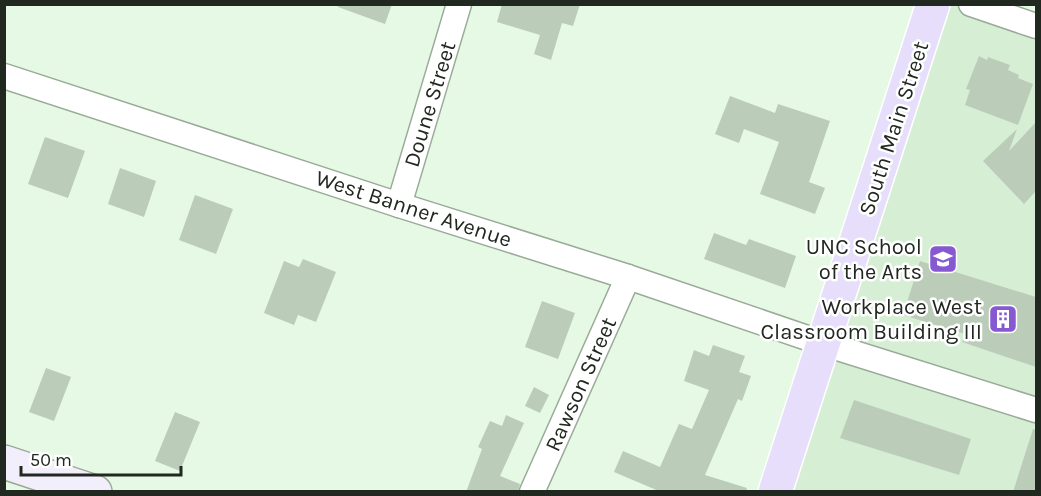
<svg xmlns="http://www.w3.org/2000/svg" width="1041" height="496" font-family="Karla,sans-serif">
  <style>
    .built { fill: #d6efd4 }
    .building { fill: #bbcdb9 }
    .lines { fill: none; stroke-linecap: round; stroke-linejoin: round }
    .street-casing { stroke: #99ab98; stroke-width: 27 }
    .secondary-casing { stroke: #99ab98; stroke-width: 36 }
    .primary-casing { stroke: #fff; stroke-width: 36 }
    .street { stroke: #fff; stroke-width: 24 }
    .secondary { stroke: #f2eefc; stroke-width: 33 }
    .primary { stroke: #e6defa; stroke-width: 33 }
    .labels { text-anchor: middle; stroke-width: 5; stroke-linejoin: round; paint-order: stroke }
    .street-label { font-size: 22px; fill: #212820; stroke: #fff }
    .poi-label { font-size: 22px; fill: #212820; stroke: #fff; text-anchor: end }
  </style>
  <rect width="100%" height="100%" fill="#e6f9e4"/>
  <!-- built -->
  <polygon class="built" points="933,5 971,5 1036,26 1036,491 772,492"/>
  <!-- building -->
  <g class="building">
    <polygon points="338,4 392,4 385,24 338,7"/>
    <polygon points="502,4 580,4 573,26 562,23 551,60 534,54 540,35 497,22"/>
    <polygon points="979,56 987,60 988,57 1010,65 1008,70 1019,75 1018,78 1033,84 1018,125 965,105 970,90 966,89"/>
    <polygon points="730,96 775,113 778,104 830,121 809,182 825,188 815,214 760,194 779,142 744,129 739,143 715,134"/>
    <polygon points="1036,122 1036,191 1024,204 983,161 1017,129 1009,151"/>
    <polygon points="45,137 85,151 68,198 28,184"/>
    <polygon points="120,168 156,181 144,217 108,204"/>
    <polygon points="195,195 233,209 216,254 179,240"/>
    <polygon points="714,233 746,245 749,239 796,256 785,288 704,259"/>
    <polygon points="303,259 336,272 316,322 298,315 294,325 264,313 284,261 299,267"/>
    <polygon points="920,261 1036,297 1036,367 962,342 965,334 903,315"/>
    <polygon points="542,301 575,313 558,359 525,347"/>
    <polygon points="713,345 745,356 739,372 751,376 742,401 738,399 705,475 747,488 746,492 661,492 614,472 623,451 660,467 679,424 692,429 709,390 684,381 694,350 709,356"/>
    <polygon points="46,368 71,377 54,421 29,412"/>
    <polygon points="534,387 549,395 540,413 525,406"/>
    <polygon points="854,400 971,439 959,475 840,438"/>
    <polygon points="175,412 200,422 180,471 155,461"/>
    <polygon points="506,415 524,423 500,476 520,484 518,492 466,492 482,449 478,447 490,421 502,426"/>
    <polygon points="1033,429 1036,430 1036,492 1013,492"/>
  </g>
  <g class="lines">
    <!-- street casing -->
    <g class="street-casing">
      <g id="street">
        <polyline points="971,4 1036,26"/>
        <polyline points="4,76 399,205 628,277 822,343 1036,410"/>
        <polyline points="399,205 459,4"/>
        <polyline points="532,492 628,277"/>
      </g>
    </g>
    <!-- secondary casing -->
    <g class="secondary-casing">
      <polyline id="secondary" points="4,462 95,492"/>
    </g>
    <!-- primary casing -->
    <g class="primary-casing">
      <polyline id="primary" points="775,492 933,4"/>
    </g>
    <!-- street -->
    <use href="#street" class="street"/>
    <!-- secondary -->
    <use href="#secondary" class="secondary"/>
    <!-- primary -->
    <use href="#primary" class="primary"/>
  </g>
  <!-- icons -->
  <defs>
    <g id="university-square" transform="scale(1.5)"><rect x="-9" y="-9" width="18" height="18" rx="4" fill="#8659d2" stroke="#fff"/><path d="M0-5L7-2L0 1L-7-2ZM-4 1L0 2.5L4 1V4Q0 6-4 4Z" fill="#fff"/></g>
    <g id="building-square" transform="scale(1.5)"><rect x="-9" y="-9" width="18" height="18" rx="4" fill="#8659d2" stroke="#fff"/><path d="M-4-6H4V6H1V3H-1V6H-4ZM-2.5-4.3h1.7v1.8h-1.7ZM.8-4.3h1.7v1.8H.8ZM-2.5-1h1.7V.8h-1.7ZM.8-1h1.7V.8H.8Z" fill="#fff"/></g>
  </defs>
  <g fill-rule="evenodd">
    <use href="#university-square" x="943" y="259"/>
    <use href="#building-square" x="1003" y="319"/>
  </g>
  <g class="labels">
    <!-- street labels -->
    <g class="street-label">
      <text transform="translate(429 104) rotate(-73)" y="8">Doune Street</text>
      <text transform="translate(893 128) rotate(-72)" y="8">South Main Street</text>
      <text transform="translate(414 208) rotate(18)" y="8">West Banner Avenue</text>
      <text transform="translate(580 384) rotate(-66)" y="8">Rawson Street</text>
    </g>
    <!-- poi labels -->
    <g class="poi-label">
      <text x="922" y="254">UNC School<tspan x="922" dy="25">of the Arts</tspan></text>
      <text x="982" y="314">Workplace West<tspan x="982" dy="25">Classroom Building III</tspan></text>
    </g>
  </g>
  <!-- border -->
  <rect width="1041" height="496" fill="none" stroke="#212820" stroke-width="12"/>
  <!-- scale -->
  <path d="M21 466v9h160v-9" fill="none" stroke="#212820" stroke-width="3"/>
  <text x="30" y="466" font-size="18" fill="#212820" stroke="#ffffff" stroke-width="4.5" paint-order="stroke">50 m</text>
</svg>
